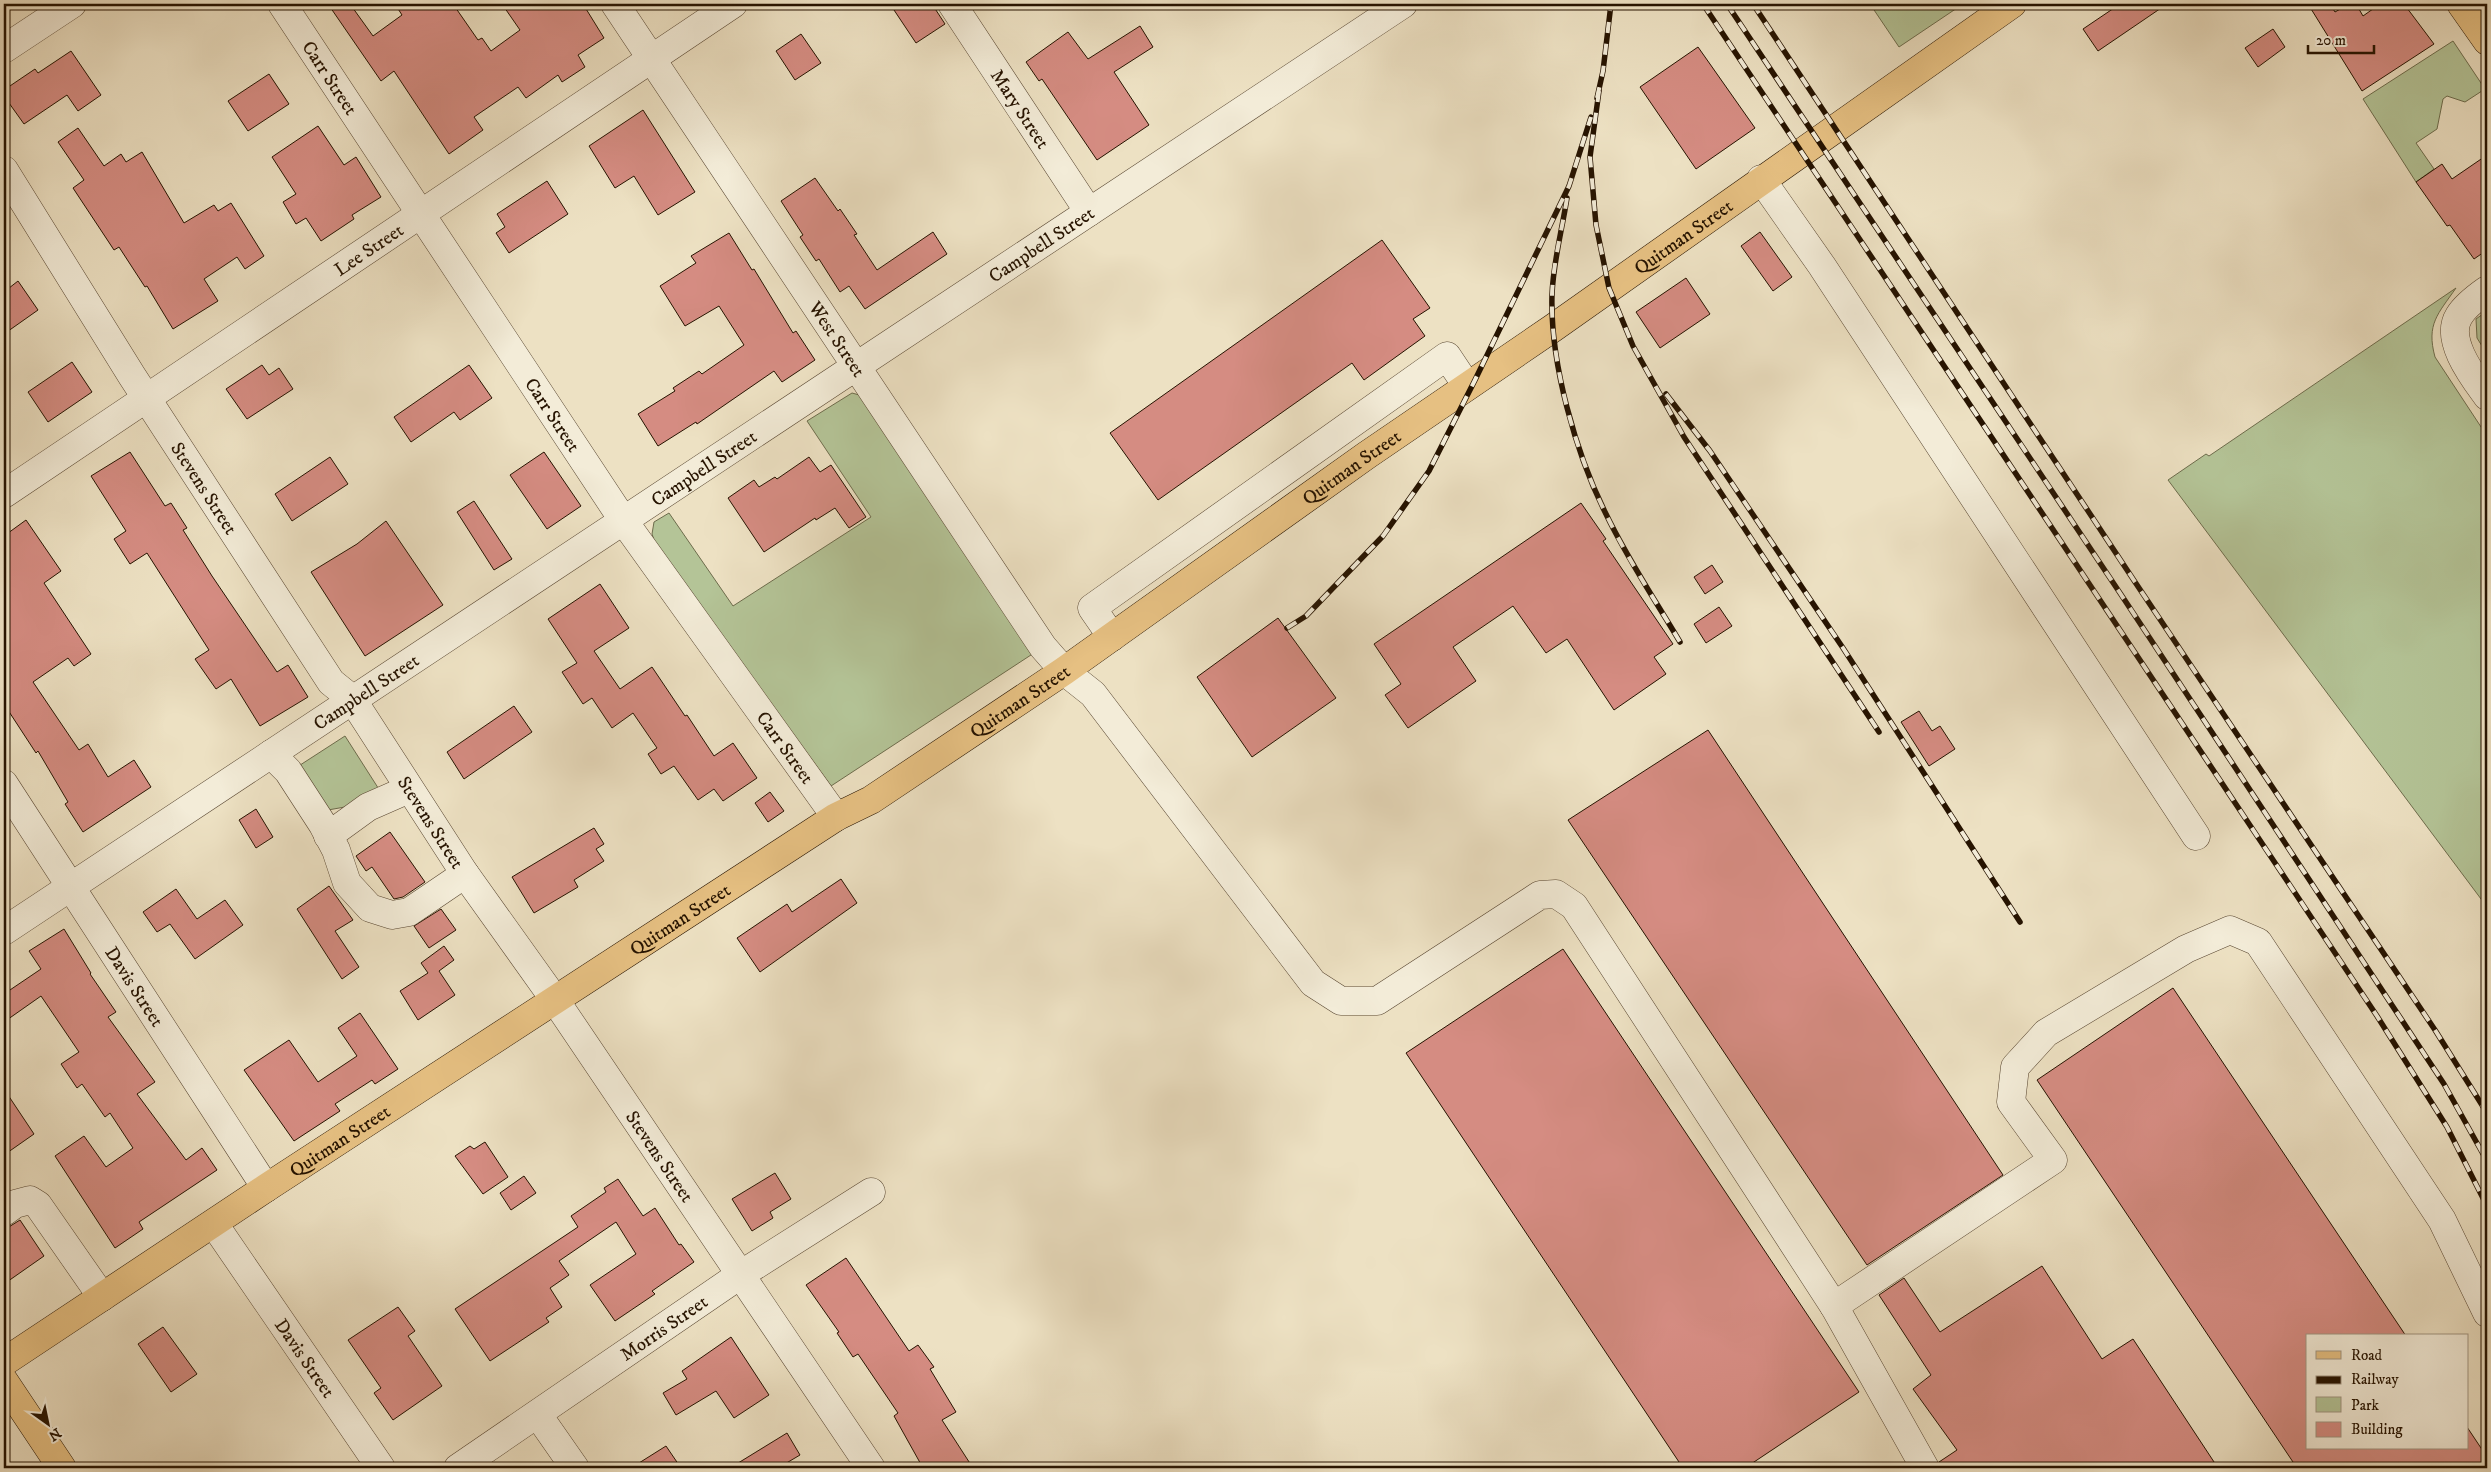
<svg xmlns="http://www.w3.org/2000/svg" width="2491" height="1472" font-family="'IM FELL DW Pica',serif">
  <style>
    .green { fill: #b4c497; stroke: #6d6c4c }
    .building { fill: #d58c82; stroke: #261300 }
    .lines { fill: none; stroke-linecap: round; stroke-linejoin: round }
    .minor-casing { stroke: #584631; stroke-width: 29 }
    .major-casing { stroke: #261300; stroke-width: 29 }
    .minor { stroke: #f3ecd8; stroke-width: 28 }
    .major { stroke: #e6c082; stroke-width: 28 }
    .rail-casing { stroke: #261300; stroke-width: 5.5 }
    .rail { stroke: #f3ecd8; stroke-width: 4; stroke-dasharray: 11; stroke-linecap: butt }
    .labels { text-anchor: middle; stroke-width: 5; stroke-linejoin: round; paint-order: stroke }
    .street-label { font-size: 19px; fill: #261300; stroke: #f3ecd8 }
  </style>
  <rect width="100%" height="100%" fill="#ede1c3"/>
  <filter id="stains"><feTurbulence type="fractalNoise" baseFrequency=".004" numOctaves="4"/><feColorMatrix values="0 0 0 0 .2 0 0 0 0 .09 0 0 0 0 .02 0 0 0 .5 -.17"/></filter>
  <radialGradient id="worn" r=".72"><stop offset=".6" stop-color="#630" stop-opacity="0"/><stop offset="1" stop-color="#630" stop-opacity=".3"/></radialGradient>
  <!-- green -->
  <g class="green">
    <polygon points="1870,4 1963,4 1899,47"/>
    <polygon points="2453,41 2485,89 2465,102 2447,96 2443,99 2437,129 2416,143 2434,169 2416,182 2363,99"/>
    <path d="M 2456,288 C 2438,314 2426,324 2435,357 L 2487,436 L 2487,907 L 2168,480 L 2206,454 L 2209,456 Z"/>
    <polygon points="2487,311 2487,354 2477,338 2476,319"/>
    <polygon points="852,393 863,396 1034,653 831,786 657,548 652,534 654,522 669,513 733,606 871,517 807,421"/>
    <polygon points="345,736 382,794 356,805 328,810 294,769"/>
  </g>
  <!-- building -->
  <g class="building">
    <polygon points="328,4 350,4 373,36 402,15 395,4 453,4 478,40 482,38 491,51 520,30 502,4 583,4 604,38 578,55 585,67 562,82 558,75 526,98 518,87 474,117 483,130 449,154 394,71 381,81"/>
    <polygon points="890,4 932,4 945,24 916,43"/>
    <polygon points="2120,4 2167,4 2098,51 2083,29"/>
    <polygon points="2308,4 2330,4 2335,12 2349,4 2356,4 2363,16 2380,4 2404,4 2434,44 2362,91"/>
    <polygon points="1140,26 1153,47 1114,72 1149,125 1097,160 1042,79 1039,81 1026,62 1068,32 1088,59"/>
    <polygon points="2273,29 2285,47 2258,67 2245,48"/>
    <polygon points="801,34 821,63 795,80 776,51"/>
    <polygon points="1698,47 1755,128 1696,169 1640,87"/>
    <polygon points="71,51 101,95 78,111 67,95 24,124 4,96 4,90 35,69 38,73"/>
    <polygon points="269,74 289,104 248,131 228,101"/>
    <polygon points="643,110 695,192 658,215 634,176 615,188 589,146"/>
    <polygon points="318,126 344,165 356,157 381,197 352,215 354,219 321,241 306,218 296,224 283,202 296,194 272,157"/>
    <polygon points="78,128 104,166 121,154 126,162 142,152 184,223 214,205 218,211 231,203 264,256 245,269 237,257 204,279 218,301 173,329 147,286 145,287 119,247 114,250 73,188 84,180 58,142"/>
    <polygon points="2487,155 2487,250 2474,259 2450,225 2447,226 2416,182 2442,164 2452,179"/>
    <polygon points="815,178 838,211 840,209 857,234 854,235 877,270 933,232 947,254 865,309 849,286 840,292 819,259 816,261 800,237 803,235 781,201"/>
    <polygon points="547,181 568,214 509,253 496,233 505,227 497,214"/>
    <polygon points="1760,232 1792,277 1773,291 1741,246"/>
    <polygon points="729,233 752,270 754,269 793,333 796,331 815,360 782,382 774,371 697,424 696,422 658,446 638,414 675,391 673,388 699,371 702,374 744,345 719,306 685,326 660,286 696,263 691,256"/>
    <polygon points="1382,240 1430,308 1413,319 1425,336 1364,380 1352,363 1158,500 1110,433"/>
    <polygon points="1686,278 1710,314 1660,348 1636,312"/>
    <polygon points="18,281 38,310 4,334 4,292"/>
    <polygon points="72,362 92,392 48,422 28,392"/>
    <polygon points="262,365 269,375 279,368 293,389 247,419 226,389"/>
    <polygon points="469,365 492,398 460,420 454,412 411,442 394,417"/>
    <polygon points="130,452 165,506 171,503 187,528 183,530 212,576 277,672 288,665 308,697 260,726 231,679 216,689 195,659 209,650 147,553 130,564 114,539 126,531 91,476"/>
    <polygon points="544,452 581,506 547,529 510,475"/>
    <polygon points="330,457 348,484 292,521 275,494"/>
    <polygon points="809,457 820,472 831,465 866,517 849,528 835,508 816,520 815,518 764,552 728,498 754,480 759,487 775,477 777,479"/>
    <polygon points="474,501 512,559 494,570 457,512"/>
    <polygon points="1581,503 1606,539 1603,541 1673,644 1654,657 1666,674 1614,710 1567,639 1546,653 1513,606 1453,647 1476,681 1408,728 1385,695 1401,684 1374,644"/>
    <polygon points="26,520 61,571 44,583 91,654 74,666 68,658 33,682 79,750 88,744 108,777 134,760 151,787 83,832 65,804 68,802 38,751 36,753 4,704 4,536"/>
    <polygon points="386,521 443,605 365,656 311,572 357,544"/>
    <polygon points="1712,565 1723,582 1705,594 1694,577"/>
    <polygon points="600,584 629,628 594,651 620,689 652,667 685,716 687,715 714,756 733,743 757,778 723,801 714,789 698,800 674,766 661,774 648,754 657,748 633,713 612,728 592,698 583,704 562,672 577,663 548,619"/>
    <polygon points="1719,607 1732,626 1706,643 1694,624"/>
    <polygon points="1278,618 1336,698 1252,757 1197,677"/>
    <polygon points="514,706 532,732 464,779 447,752"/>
    <polygon points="1919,711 1932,731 1940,726 1955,749 1929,766 1901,722"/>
    <polygon points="1708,730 2003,1175 1867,1265 1568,820"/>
    <polygon points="770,792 784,811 768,822 755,803"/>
    <polygon points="256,809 273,837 256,848 239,820"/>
    <polygon points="594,828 604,844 596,849 604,861 574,880 578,887 534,913 512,877"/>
    <polygon points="390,832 425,882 403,897 394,899 372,867 366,871 356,856"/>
    <polygon points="841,879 857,903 760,972 737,938 787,904 792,912"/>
    <polygon points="329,886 353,920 335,931 359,967 342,979 297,909"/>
    <polygon points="176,889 197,919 225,900 243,925 195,959 170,924 157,932 143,912"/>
    <polygon points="441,909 456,930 429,948 414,926"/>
    <polygon points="64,929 91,973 90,974 116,1012 108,1017 155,1082 137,1094 186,1160 202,1148 217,1170 139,1222 143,1229 115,1248 55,1156 84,1136 106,1167 133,1148 110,1113 105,1117 82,1084 77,1088 61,1064 79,1052 41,996 4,1022 4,994 41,969 29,951"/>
    <polygon points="444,946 454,960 439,971 455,995 418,1020 400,991 428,973 421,963"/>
    <polygon points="1563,949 1859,1392 1745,1468 1683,1468 1406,1053"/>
    <polygon points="2173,988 2406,1336 2307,1336 2307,1448 2467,1448 2467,1427 2487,1457 2487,1468 2297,1468 2037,1080"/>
    <polygon points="360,1013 398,1069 375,1084 372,1080 335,1104 340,1111 294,1141 244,1070 289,1040 318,1082 357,1056 338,1028"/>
    <polygon points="4,1089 34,1134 4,1155"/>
    <polygon points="485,1142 508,1177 483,1194 455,1156 470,1146 474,1149"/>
    <polygon points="775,1173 791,1199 770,1212 773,1218 752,1231 732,1199"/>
    <polygon points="524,1176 536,1193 511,1210 500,1193"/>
    <polygon points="618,1179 643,1216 655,1208 679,1245 681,1244 694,1262 652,1291 655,1294 615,1321 590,1285 636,1254 616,1222 559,1261 569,1275 550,1288 562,1307 546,1318 549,1322 490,1361 455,1309 578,1227 571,1216 606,1192 604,1188"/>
    <polygon points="20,1220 44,1256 4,1284 4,1230"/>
    <polygon points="846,1258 909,1351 918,1345 934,1367 930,1369 956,1412 942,1420 973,1468 923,1468 894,1416 898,1413 858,1354 853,1357 837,1333 839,1332 806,1285"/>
    <polygon points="2042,1266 2102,1359 2133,1339 2218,1468 1941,1468 1939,1462 1957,1450 1913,1389 1931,1375 1879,1295 1904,1278 1940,1332"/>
    <polygon points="398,1307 415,1331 408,1336 442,1386 393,1420 374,1393 381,1388 348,1340"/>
    <polygon points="163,1327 197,1374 171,1392 138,1344"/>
    <polygon points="731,1337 769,1395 734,1418 716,1391 676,1415 663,1393 687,1379 682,1371"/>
    <polygon points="787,1433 800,1455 778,1468 730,1468"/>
    <polygon points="666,1446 681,1468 631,1468"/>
  </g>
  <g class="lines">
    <!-- minor casing -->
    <g class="minor-casing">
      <g id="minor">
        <path id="s1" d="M 282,4 L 623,520 L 836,817"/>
        <path id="s2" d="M 615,4 L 1043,647 L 1064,671 L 1093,694 L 1313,983 L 1341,1001 L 1377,1001 L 1540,895 L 1556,894 L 1574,906 L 1834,1306 L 2053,1160 L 2011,1102 L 2015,1067 L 2046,1033 L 2186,949 L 2230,930 L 2258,942 L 2442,1220 L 2487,1313"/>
        <path id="s3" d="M 952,4 L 1089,212"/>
        <polyline points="4,49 72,4"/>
        <path id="s4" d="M 4,170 L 132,376 L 331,682 L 352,699 L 465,874 L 555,1000 L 871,1468"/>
        <polyline points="1761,179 1822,266 2196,836"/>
        <path d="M 2487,290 C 2477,297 2465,306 2459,316 C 2444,340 2474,378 2487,396"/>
        <path id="s5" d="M 4,494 L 733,4"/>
        <polyline points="1112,637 1092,608 1447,356 1467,386"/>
        <polyline points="271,754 288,771 323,825 336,850 347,883 370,908 392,915 409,912 465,874"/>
        <path id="s6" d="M 4,784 L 266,1188"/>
        <polyline points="328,836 368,807 409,789"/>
        <path id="s7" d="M 4,931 L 1403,4"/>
        <polyline points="4,1212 15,1204 30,1200 38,1205 102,1297"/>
        <path id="s8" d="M 214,1224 L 381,1468"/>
        <polyline points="1834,1306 1925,1468"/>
        <polyline points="538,1415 575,1468"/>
        <path id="s9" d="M 458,1468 L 740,1275 L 871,1192"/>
      </g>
    </g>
    <!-- major casing -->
    <g class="major-casing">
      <g id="major">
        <polyline points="2461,4 2487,41"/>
        <path id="s10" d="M 4,1362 L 266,1188 L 836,817 L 871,800 L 1064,671 L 1367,455 L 1553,328 L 2012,4"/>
        <polyline points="4,1381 62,1468"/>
      </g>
    </g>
    <!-- minor -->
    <use href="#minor" class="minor"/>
    <!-- major -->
    <use href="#major" class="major"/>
    <!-- rail casing -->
    <g class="rail-casing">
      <g id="rail">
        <polyline points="1703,4 2377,1016 2447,1127 2487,1206"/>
        <polyline points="1727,4 2120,593 2444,1084 2487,1161"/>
        <polyline points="1753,4 2135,582 2435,1030 2487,1113"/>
        <polyline points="1599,91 1590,157 1596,225 1609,288 1633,346 1684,437 1879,732"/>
        <polyline points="1597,98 1603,71 1611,4"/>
        <path d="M 1567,198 C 1562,230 1553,263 1552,295 C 1550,363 1576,454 1606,514 C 1627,558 1655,600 1680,642"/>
        <polyline points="1666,394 1710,451 1843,648 2020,922"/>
        <polyline points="1287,628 1306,616 1383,536 1429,471 1475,380 1569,186 1591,117"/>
      </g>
    </g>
    <!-- rail -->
    <use href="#rail" class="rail"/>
  </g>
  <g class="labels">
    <!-- street labels -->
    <g class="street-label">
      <text dy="7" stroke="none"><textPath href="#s1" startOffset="88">Carr Street</textPath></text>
      <text dy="7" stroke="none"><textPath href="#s3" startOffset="125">Mary Street</textPath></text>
      <text dy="7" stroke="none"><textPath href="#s10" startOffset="2022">Quitman Street</textPath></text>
      <text dy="7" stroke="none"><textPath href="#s7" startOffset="1244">Campbell Street</textPath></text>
      <text dy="7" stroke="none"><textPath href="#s5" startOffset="439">Lee Street</textPath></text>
      <text dy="7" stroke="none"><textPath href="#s2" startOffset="402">West Street</textPath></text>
      <text dy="7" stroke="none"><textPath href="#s1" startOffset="492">Carr Street</textPath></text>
      <text dy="7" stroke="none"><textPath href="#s7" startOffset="839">Campbell Street</textPath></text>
      <text dy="7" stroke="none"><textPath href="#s10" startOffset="1618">Quitman Street</textPath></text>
      <text dy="7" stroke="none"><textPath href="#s4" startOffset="376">Stevens Street</textPath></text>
      <text dy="7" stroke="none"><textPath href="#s7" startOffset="434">Campbell Street</textPath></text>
      <text dy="7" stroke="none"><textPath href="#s10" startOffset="1212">Quitman Street</textPath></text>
      <text dy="7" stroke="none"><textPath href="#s1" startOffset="898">Carr Street</textPath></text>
      <text dy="7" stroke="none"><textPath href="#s4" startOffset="781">Stevens Street</textPath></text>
      <text dy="7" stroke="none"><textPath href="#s10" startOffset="808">Quitman Street</textPath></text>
      <text dy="7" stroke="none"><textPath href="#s6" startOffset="241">Davis Street</textPath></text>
      <text dy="7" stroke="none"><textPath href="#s10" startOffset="402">Quitman Street</textPath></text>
      <text dy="7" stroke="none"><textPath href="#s4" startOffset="1186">Stevens Street</textPath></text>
      <text dy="7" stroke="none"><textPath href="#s9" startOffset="249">Morris Street</textPath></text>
      <text dy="7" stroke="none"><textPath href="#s8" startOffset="162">Davis Street</textPath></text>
    </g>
  </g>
  <!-- margin -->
  <rect width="2491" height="1472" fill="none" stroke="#ede1c3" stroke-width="20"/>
  <rect x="5" y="5" width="2481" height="1462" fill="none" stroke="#261300" stroke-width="2.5"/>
  <rect x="10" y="10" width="2471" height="1452" fill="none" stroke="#261300"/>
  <!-- legend -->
  <rect x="2306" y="1334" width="162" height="115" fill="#f3ecd8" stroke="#a19582"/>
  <rect x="2316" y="1351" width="25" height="8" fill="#e6c082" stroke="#a19582"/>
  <text x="2351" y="1360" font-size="15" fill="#261300">Road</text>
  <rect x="2316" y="1376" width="25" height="8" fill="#261300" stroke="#a19582"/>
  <text x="2351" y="1384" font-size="15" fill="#261300">Railway</text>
  <rect x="2316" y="1397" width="25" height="15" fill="#b4c497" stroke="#a19582"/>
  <text x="2351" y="1410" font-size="15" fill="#261300">Park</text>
  <rect x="2316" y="1422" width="25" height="15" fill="#d58c82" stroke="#a19582"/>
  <text x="2351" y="1434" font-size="15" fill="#261300">Building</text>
  <!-- north arrow -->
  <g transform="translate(48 1424) rotate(147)" stroke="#f3ecd8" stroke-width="4" paint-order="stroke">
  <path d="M0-4L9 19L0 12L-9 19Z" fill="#261300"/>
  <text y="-8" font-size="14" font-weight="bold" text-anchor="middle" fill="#261300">N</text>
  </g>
  <!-- scale -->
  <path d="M2308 45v8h66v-8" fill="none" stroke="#261300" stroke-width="2.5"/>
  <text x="2316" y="45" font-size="15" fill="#261300" stroke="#f3ecd8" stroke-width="4" paint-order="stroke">20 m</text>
  <rect width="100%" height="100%" filter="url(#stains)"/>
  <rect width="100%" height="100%" fill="url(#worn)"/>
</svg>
